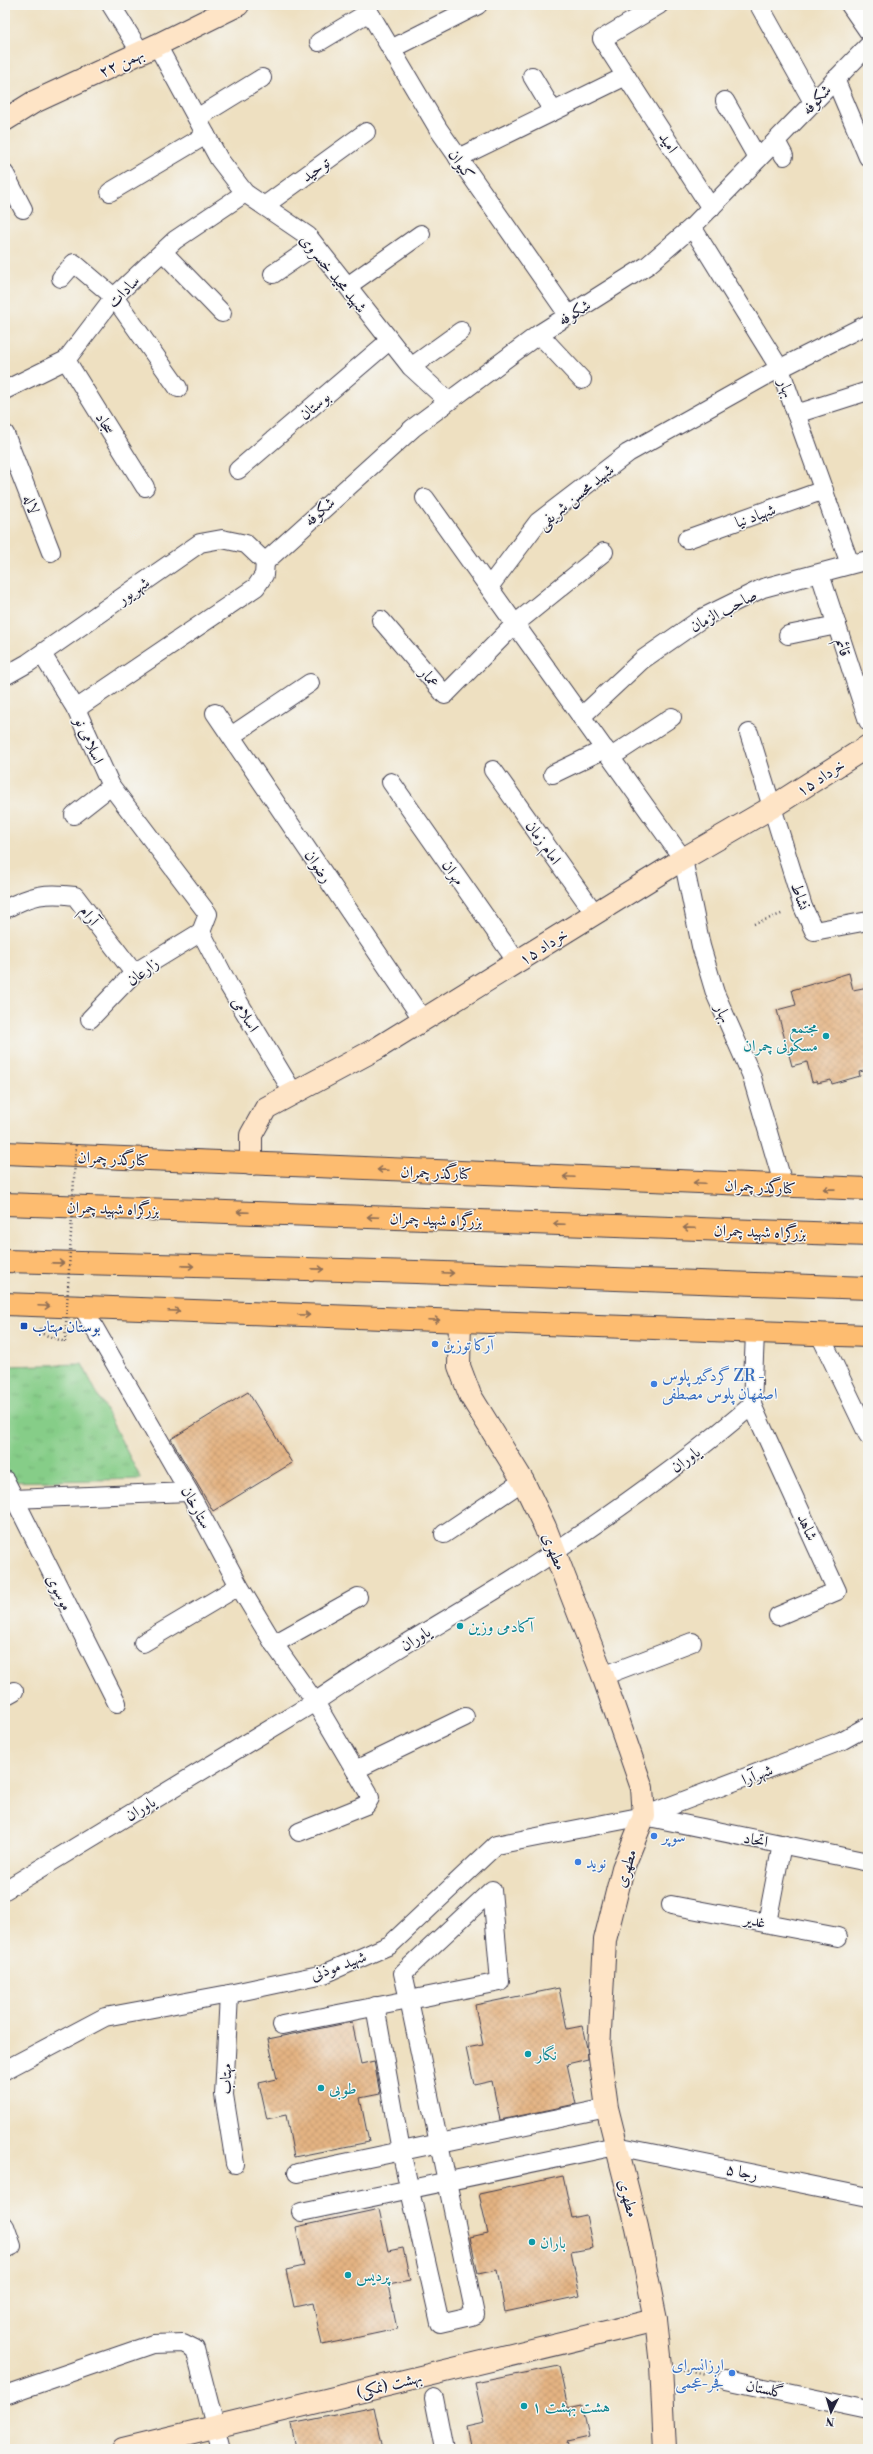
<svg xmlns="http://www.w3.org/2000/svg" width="873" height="2454" font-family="'Libre Bodoni',Amiri,serif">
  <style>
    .grass { fill: url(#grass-tufts); stroke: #547862 }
    .building { fill: url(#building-cross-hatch) }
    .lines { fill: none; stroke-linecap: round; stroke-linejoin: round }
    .street-casing { stroke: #413e4f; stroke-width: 20 }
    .secondary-casing { stroke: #413e4f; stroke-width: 24 }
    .primary-casing { stroke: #413e4f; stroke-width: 24 }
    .highway-casing { stroke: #413e4f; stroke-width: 24 }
    .path { stroke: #413e4f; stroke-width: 2.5; stroke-dasharray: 1 3; stroke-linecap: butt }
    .street { stroke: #fff; stroke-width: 18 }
    .secondary { stroke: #fee4c6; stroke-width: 22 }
    .primary { stroke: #fdbc70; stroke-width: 22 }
    .highway { stroke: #fdbc70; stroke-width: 22 }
    .path-bridge { stroke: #413e4f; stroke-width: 2.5; stroke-dasharray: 1 3; stroke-linecap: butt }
    .oneway { stroke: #906f56 }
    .culture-dot { fill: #0f9aa8; stroke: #f6f6f2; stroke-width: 1.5 }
    .transit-dot { fill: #1a4fb4; stroke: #f6f6f2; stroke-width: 1.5 }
    .shop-dot { fill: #3f7fe0; stroke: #f6f6f2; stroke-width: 1.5 }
    .labels { text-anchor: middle; stroke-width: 3; stroke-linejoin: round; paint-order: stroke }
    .street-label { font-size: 16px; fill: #22223b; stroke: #f6f6f2 }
    .culture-label { font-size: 16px; fill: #0d838f; stroke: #f6f6f2; text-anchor: start }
    .transit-label { font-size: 16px; fill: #164399; stroke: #f6f6f2; text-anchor: start }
    .shop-label { font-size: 16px; fill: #366cbe; stroke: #f6f6f2; text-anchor: start }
  </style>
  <defs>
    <pattern id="grass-tufts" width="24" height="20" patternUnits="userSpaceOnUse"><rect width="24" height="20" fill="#86cd88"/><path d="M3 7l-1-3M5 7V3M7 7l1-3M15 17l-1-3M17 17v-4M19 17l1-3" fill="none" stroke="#73b076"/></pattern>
    <pattern id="building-cross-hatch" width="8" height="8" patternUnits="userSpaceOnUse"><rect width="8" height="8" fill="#e4b382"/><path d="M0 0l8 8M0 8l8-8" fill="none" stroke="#c39a71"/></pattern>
  </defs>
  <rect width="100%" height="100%" fill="#f6f6f2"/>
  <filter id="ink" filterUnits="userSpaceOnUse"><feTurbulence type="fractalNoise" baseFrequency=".025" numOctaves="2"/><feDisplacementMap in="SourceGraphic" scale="8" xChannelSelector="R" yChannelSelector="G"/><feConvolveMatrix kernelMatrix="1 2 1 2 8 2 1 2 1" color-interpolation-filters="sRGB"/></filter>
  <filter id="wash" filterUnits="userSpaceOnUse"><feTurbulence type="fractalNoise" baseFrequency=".012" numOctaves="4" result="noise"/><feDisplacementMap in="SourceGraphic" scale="16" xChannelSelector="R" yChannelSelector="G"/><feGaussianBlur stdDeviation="0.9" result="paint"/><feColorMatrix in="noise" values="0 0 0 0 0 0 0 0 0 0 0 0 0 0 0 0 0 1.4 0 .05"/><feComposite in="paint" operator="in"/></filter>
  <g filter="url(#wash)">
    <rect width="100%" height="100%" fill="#eee0c1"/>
    <!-- grass -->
    <polygon class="grass" points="82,1364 141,1479 5,1482 5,1366"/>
    <g id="blocks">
      <!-- building -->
      <g class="building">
        <polygon points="849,973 853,990 868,987 868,1070 859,1072 860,1076 832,1084 831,1080 817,1083 816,1081 812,1082 807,1062 792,1066 777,1010 796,1005 792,990"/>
        <polygon points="248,1392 292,1463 213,1511 171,1439"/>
        <polygon points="559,1988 567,2029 582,2026 587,2048 588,2059 567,2064 576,2104 500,2120 492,2081 474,2085 466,2048 483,2045 475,2005"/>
        <polygon points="352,2022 361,2064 374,2061 380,2094 360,2098 369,2142 294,2157 286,2115 267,2119 259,2083 277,2079 268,2039"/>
        <polygon points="563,2176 572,2218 586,2215 593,2248 571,2252 580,2296 505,2312 497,2270 478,2274 470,2237 488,2233 479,2194"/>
        <polygon points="379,2209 388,2251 403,2248 410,2281 388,2285 397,2329 322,2345 313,2303 294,2307 286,2270 304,2266 296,2227"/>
        <polygon points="559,2366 568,2408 582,2405 589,2437 567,2442 569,2449 471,2449 466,2427 484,2423 475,2383"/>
        <polygon points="374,2407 383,2449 296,2449 291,2424"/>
      </g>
    </g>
  </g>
  <g filter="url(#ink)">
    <use href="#blocks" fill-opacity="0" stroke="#413e4f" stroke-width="1"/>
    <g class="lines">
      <!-- street casing -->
      <g class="street-casing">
        <g id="street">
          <polyline points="111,5 141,53"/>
          <polyline points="365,5 439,130 569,316"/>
          <polyline points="659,5 602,39 711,208"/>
          <polyline points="759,5 813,102"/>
          <polyline points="850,5 868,31"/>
          <polyline points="319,42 369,12"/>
          <polyline points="157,45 219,159 245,193 308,236 411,367 448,401"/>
          <polyline points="391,49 478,5"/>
          <polyline points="532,76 553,111"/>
          <polyline points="835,79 868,157"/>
          <polyline points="725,101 758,159"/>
          <polyline points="197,118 262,78"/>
          <polyline points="776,141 784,156"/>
          <polyline points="458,158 626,76"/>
          <polyline points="5,174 23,209"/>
          <polyline points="110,192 206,135"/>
          <polyline points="264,206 366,132"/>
          <polyline points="692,227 780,369 850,564"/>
          <polyline points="163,252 222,313"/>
          <polyline points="273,274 314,246"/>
          <polyline points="61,278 74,263 114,297 178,388"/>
          <polyline points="349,285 421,234"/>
          <polyline points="539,334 582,380"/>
          <polyline points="66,360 145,487"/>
          <polyline points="411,367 461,331"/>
          <polyline points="5,390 66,360 114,297 175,240 245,193"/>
          <polyline points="796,414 868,391"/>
          <polyline points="5,434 51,552"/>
          <polyline points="238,470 389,341"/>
          <polyline points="425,498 683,859 701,946 715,993 751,1074 784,1187"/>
          <polyline points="687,539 824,490"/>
          <polyline points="265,562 413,428 539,334 648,265 692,227 868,46"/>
          <polyline points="820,574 868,721"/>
          <polyline points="489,587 538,522 628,453 769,374 868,324"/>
          <polyline points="381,620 445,695 515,624 604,552"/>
          <polyline points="788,635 837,625"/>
          <polyline points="42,654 76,709"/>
          <polyline points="5,676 28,663 200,543 222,539 246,544 265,562"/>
          <polyline points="215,713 423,1020"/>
          <polyline points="581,717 642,660 704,617 763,588 868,560"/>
          <polyline points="749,733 803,907 814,931 868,921"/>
          <polyline points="231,736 310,683"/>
          <polyline points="611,757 672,717"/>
          <polyline points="493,770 595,914"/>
          <polyline points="553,774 605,749"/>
          <polyline points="391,782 517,962"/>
          <polyline points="74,815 111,786"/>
          <path d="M 5,909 C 32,895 45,892 75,896 L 134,973"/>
          <polyline points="201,932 208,914 111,786 76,709 256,587 264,575 265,562"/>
          <polyline points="201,932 229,986 294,1094"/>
          <polyline points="90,1019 134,973 201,932"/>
          <polyline points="83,1308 189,1492 239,1586 274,1644 315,1702 368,1792 370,1798 366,1805 299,1832"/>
          <polyline points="820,1335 868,1435"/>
          <polyline points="752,1405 837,1591 778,1616"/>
          <polyline points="5,1480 117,1703"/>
          <polyline points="13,1499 189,1492"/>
          <polyline points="444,1534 523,1481"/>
          <polyline points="143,1643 239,1586"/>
          <polyline points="274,1644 358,1597"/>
          <polyline points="603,1676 692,1642"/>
          <polyline points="5,1696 14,1691"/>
          <polyline points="355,1770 465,1717"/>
          <polyline points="644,1816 868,1862"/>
          <path d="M 5,1890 L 315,1702 C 393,1648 478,1604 556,1551 C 623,1506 691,1458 752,1405 L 755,1333"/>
          <polyline points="671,1905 838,1937"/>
          <polyline points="767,1923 782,1844"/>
          <polyline points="229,1994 224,2095 235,2164"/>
          <polyline points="282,2025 409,2000 403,1973 492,1890 500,1982 409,2000 475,2315 440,2323 401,2151 375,2006"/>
          <polyline points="5,2070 105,2017 229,1994 324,1974 390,1945 496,1845 644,1816 841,1741 868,1726"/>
          <polyline points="297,2173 607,2108"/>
          <polyline points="301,2212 616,2146 868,2197"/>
          <polyline points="5,2226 12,2246 5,2249"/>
          <polyline points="726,2380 868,2410"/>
          <polyline points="5,2395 153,2344 183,2343 195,2349 221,2449"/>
          <polyline points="434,2398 444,2449"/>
        </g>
      </g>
      <!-- secondary casing -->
      <g class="secondary-casing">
        <g id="secondary">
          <polyline points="5,120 34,102 157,45 238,5"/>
          <polyline points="251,1164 251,1135 266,1108 376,1049 683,859 774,806 868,746"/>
          <polyline points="460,1321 459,1366 470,1395 523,1481 545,1527 603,1676 642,1788 644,1816 623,1868 605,1940 599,2050 607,2108 637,2227 656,2320 661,2365 665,2449"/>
          <polyline points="123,2449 656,2320"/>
        </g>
      </g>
      <!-- primary casing -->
      <g class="primary-casing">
        <g id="primary">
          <polyline points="5,1153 868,1189"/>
          <polyline points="5,1304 868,1336"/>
        </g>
      </g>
      <!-- highway casing -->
      <g class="highway-casing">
        <g id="highway">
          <polyline points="5,1204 868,1235"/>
          <polyline points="5,1261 416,1272 868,1288"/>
        </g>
      </g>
      <!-- path -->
      <g class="path">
        <polyline points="754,924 784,913"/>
        <polyline points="40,1328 40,1333 65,1342"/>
        <polyline points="683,2370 706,2375"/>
      </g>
      <!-- street -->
      <use href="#street" class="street"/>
      <!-- secondary -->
      <use href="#secondary" class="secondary"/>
      <!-- primary -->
      <use href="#primary" class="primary"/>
      <!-- highway -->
      <use href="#highway" class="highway"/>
      <!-- path-bridge -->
      <polyline class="path-bridge" points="65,1342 76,1143"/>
    </g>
    <!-- one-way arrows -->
    <defs><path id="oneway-shaft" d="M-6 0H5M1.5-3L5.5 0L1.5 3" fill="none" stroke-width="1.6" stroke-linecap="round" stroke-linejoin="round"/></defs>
    <g class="oneway">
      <use href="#oneway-shaft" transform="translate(383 1170) rotate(-178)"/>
      <use href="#oneway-shaft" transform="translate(569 1177) rotate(-177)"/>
      <use href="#oneway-shaft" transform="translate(699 1183) rotate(-177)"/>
      <use href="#oneway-shaft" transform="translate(829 1189) rotate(-179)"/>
      <use href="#oneway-shaft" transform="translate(243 1212) rotate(-178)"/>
      <use href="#oneway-shaft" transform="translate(373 1217) rotate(-178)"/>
      <use href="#oneway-shaft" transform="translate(559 1224) rotate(-178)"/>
      <use href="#oneway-shaft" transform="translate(689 1228) rotate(-178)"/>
      <use href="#oneway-shaft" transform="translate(58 1263) rotate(1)"/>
      <use href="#oneway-shaft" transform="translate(188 1266) rotate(1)"/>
      <use href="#oneway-shaft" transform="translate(318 1269) rotate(1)"/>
      <use href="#oneway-shaft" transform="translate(448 1273) rotate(2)"/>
      <use href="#oneway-shaft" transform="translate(44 1306) rotate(3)"/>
      <use href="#oneway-shaft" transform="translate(174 1311) rotate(2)"/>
      <use href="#oneway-shaft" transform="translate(304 1315) rotate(2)"/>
      <use href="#oneway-shaft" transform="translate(434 1320) rotate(2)"/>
    </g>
  </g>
  <!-- markers -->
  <g class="culture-dot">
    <circle cx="826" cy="1036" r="4"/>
    <circle cx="460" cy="1626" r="4"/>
    <circle cx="528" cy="2054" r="4"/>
    <circle cx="321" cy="2088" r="4"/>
    <circle cx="532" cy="2242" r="4"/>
    <circle cx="348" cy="2275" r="4"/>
    <circle cx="524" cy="2406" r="4"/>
  </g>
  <rect class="transit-dot" x="20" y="1322" width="8" height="8" rx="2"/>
  <g class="shop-dot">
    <circle cx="435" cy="1344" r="4"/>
    <circle cx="654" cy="1384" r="4"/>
    <circle cx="654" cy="1836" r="4"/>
    <circle cx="578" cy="1862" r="4"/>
    <circle cx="732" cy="2373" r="4"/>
  </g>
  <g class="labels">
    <!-- street labels -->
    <g class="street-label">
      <text transform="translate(121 62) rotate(-25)" y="6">۲۲ بهمن</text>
      <text transform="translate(816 99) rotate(-46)" y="6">شکوفه</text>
      <text transform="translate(669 142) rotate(57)" y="6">امید</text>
      <text transform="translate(462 164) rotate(55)" y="6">کیوان</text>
      <text transform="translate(315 169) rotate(-36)" y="6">توحید</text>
      <text transform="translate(334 273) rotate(51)" y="6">شهید مجید خسروی</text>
      <text transform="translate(123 291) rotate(-46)" y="6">سادات</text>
      <text transform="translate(574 312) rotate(-31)" y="6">شکوفه</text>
      <text transform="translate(787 388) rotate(70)" y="6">بهار</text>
      <text transform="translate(314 405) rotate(-40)" y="6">بوستان</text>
      <text transform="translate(106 423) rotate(58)" y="6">سجاد</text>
      <text transform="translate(575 496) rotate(-39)" y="6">شهید محسن شریفی</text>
      <text transform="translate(32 504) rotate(69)" y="6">لاله</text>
      <text transform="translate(319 511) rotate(-42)" y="6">شکوفه</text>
      <text transform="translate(755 515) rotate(-20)" y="6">شهیاد نیا</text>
      <text transform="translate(133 590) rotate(-35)" y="6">شهریور</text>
      <text transform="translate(723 610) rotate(-28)" y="6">صاحب الزمان</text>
      <text transform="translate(844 647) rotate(72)" y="6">قائم</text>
      <text transform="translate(430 677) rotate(50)" y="6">عمار</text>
      <text transform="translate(90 740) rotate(66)" y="6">اسلامی نو</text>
      <text transform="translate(820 777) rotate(-33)" y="6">۱۵ خرداد</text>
      <text transform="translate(544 842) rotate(55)" y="6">امام زمان</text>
      <text transform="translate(319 866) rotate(56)" y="6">رضوان</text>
      <text transform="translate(454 872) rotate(55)" y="6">مهران</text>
      <text transform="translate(801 896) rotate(72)" y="6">نشاط</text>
      <text transform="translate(90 915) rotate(53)" y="6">آرام</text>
      <text transform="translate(543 946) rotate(-32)" y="6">۱۵ خرداد</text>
      <text transform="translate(142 971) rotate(-37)" y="6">زارعان</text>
      <text transform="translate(724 1013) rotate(67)" y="6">بهار</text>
      <text transform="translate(246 1014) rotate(59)" y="6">اسلامی</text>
      <text transform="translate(113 1158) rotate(3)" y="6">کنارگذر چمران</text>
      <text transform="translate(436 1172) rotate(2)" y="6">کنارگذر چمران</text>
      <text transform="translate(760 1186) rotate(3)" y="6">کنارگذر چمران</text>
      <text transform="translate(113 1208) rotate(2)" y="6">بزرگراه شهید چمران</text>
      <text transform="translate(436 1219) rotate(2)" y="6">بزرگراه شهید چمران</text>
      <text transform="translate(760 1231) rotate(2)" y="6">بزرگراه شهید چمران</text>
      <text transform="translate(685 1459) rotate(-36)" y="6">یاوران</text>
      <text transform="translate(197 1507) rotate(61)" y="6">ستارخان</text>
      <text transform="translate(808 1527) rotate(66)" y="6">شاهد</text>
      <text transform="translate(555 1551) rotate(68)" y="6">مطهری</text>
      <text transform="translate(60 1592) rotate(63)" y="6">موسوی</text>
      <text transform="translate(415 1638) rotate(-32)" y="6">یاوران</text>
      <text transform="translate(757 1774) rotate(-21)" y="6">شهرآرا</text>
      <text transform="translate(140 1808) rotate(-31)" y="6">یاوران</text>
      <text transform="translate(756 1839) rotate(11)" y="6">اتحاد</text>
      <text transform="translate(625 1868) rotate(-72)" y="6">مطهری</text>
      <text transform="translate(755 1920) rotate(11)" y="6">غدیر</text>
      <text transform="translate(338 1965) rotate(-20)" y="6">شهید موذنی</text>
      <text transform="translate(225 2079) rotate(-89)" y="6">مهتاب</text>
      <text transform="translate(742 2171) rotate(11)" y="6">رجا ۵</text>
      <text transform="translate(629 2198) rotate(75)" y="6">مطهری</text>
      <text transform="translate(389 2384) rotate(-14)" y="6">بهشت (نمکی)</text>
      <text transform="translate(765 2388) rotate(12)" y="6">گلستان</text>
    </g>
    <!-- culture labels -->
    <g class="culture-label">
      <text x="818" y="1033" text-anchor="end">مجتمع<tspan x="818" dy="18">مسکونی چمران</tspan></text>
      <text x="468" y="1632">آکادمی وزین</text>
      <text x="536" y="2060">نگار</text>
      <text x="329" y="2094">طوبی</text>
      <text x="540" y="2248">باران</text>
      <text x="356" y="2281">پردیس</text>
      <text x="532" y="2412">هشت بهشت ۱</text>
    </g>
    <!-- transit labels -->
    <g class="transit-label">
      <text x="32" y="1332">بوستان مهتاب</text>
    </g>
    <!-- shop labels -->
    <g class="shop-label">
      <text x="443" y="1350">آرکا توزین</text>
      <text x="662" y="1381">گردگیر پلوس ZR -<tspan x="662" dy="18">اصفهان پلوس مصطفی</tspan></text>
      <text x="662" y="1842">سوپر</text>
      <text x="586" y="1868">نوید</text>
      <text x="724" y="2370" text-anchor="end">ارزانسرای<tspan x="724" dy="18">فجر-عجمی</tspan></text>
    </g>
  </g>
  <!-- margin -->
  <rect width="873" height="2454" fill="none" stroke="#f6f6f2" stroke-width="20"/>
  <!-- north arrow -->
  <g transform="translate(831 2412) rotate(185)" stroke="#f6f6f2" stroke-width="3" paint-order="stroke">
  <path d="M0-3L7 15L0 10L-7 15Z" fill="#22223b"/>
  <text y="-6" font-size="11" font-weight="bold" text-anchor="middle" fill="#22223b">N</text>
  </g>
</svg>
